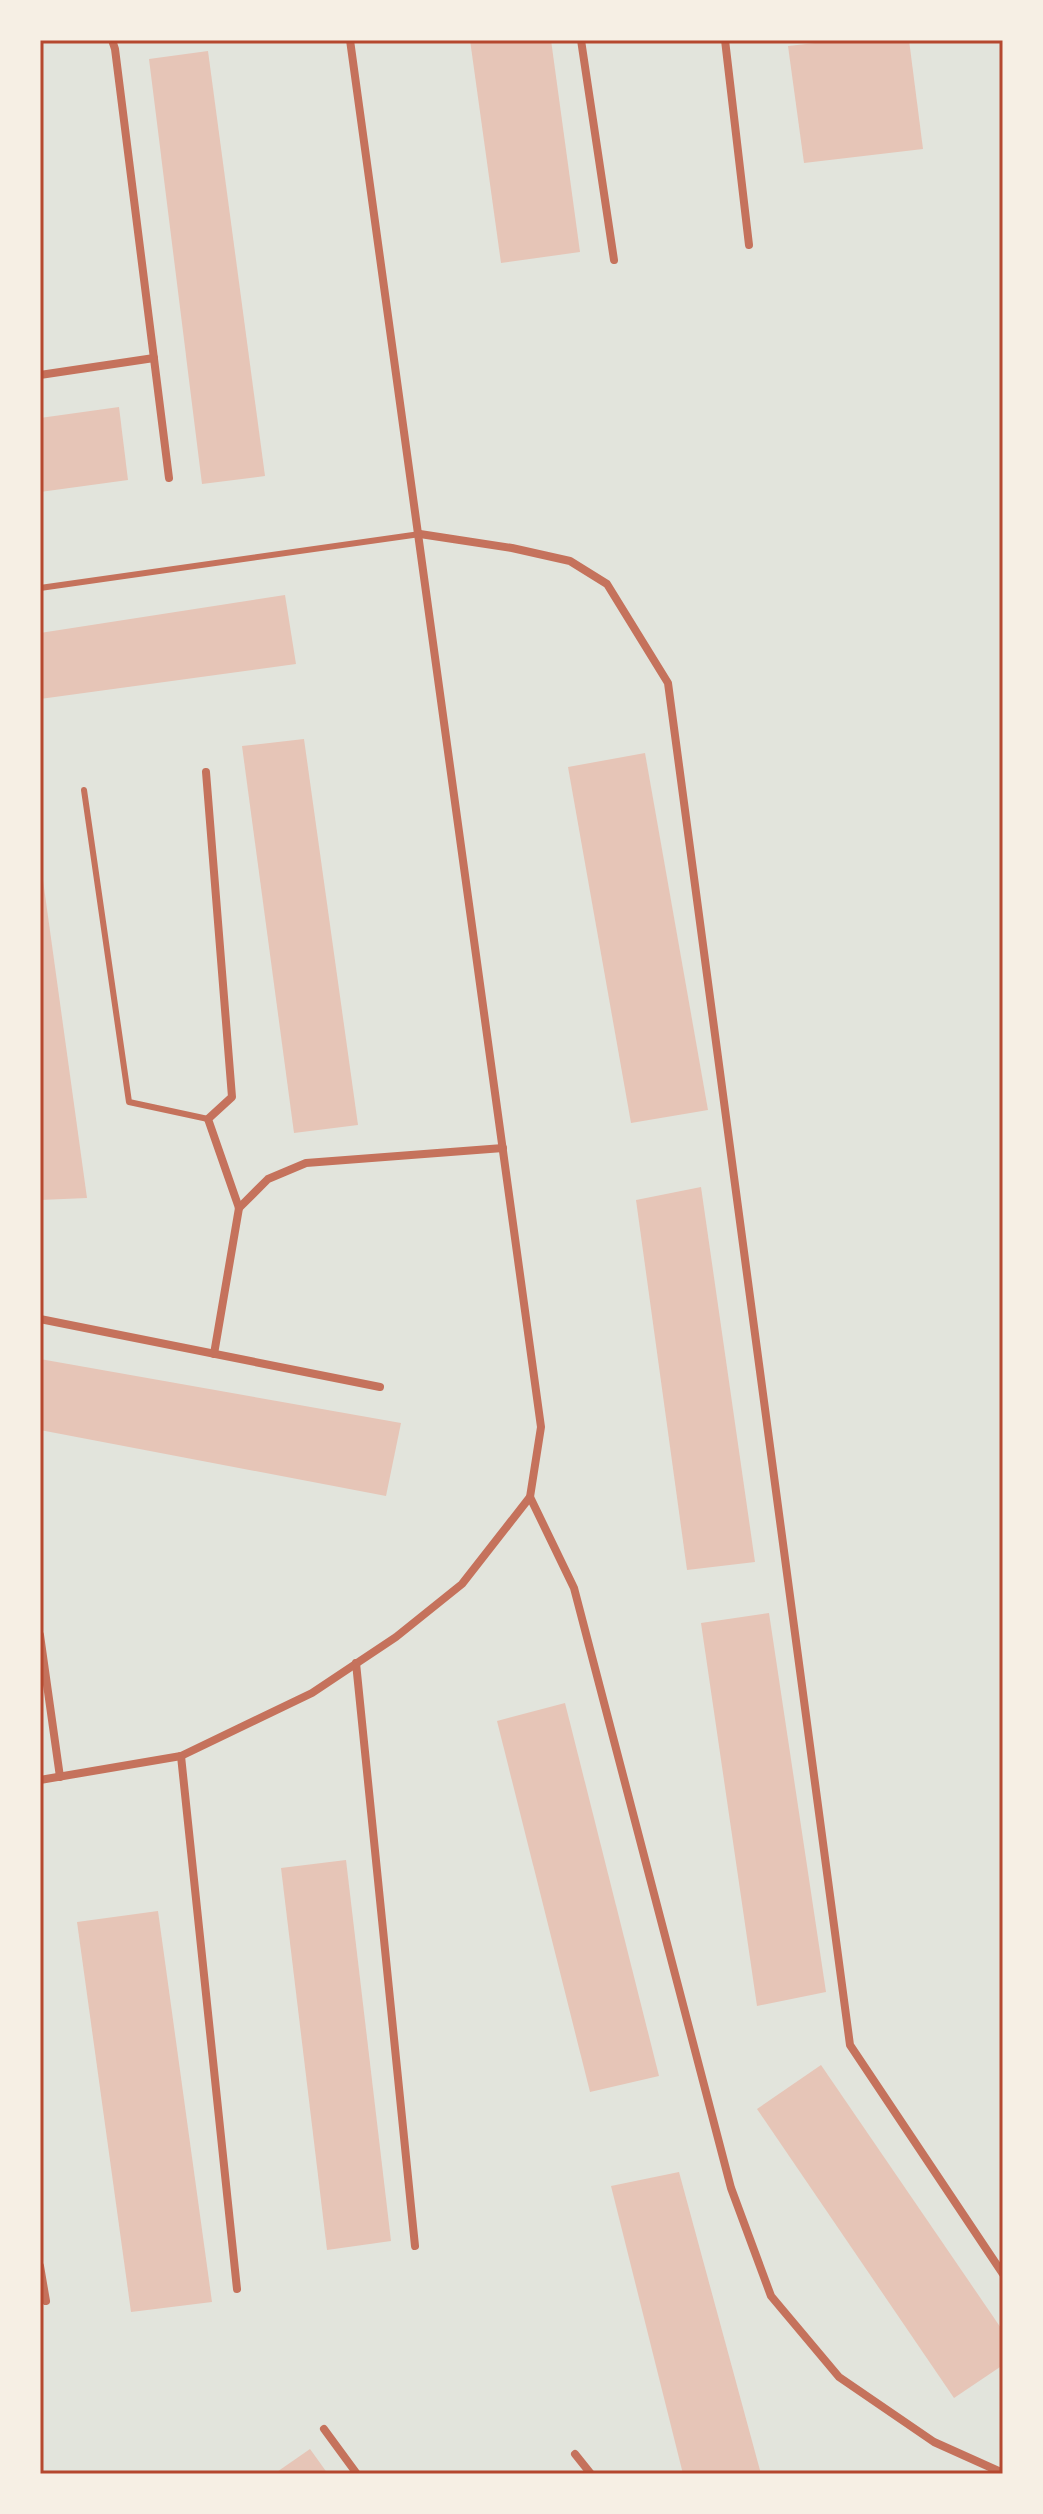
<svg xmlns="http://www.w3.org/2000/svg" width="1043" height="2514" font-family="'Libre Baskerville',serif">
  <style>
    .green { fill: #e2e4dc }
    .building { fill: #e6c5b7 }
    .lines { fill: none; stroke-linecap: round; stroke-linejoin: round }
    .service { stroke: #c5725c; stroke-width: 6 }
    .minor { stroke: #c5725c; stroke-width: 8 }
    .neatline { fill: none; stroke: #b5482f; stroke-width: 3 }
  </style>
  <rect width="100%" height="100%" fill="#f6efe4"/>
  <!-- green -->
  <rect class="green" x="40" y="40" width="963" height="2434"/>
  <!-- building -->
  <g class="building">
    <polygon points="470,40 551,40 580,252 501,263"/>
    <polygon points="842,40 909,40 923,149 804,163 788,46"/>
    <polygon points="208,51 265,476 202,484 149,59"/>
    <polygon points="119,407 128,480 40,492 40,418"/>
    <polygon points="285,595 296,664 40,699 40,633"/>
    <polygon points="304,739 358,1125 294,1133 242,746"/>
    <polygon points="645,753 708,1110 631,1123 568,767"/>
    <polygon points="40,873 42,873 87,1198 40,1200"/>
    <polygon points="701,1187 755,1562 687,1570 636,1200"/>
    <polygon points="40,1359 401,1423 386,1496 40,1430"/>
    <polygon points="769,1613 826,1992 757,2006 701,1623"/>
    <polygon points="565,1703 659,2076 590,2092 497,1721"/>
    <polygon points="346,1860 391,2241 327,2250 281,1868"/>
    <polygon points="158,1911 212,2302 131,2312 77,1922"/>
    <polygon points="821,2065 1003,2331 1003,2365 954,2398 757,2109"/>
    <polygon points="679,2172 761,2474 683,2474 611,2186"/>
    <polygon points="310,2449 328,2474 274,2474"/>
  </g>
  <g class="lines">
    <!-- service -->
    <g class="service">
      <polyline points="40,588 420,534"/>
      <polyline points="84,790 129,1102 208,1119"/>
    </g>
    <!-- minor -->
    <g class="minor">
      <polyline points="112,40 115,49 169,478"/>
      <polyline points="581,40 614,260"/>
      <polyline points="725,40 749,245"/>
      <polyline points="40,375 154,358"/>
      <polyline points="420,534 512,548 570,561 607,584 668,683 850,2045 1003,2274"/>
      <polyline points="206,772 232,1097 208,1119 239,1208 214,1354"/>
      <polyline points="239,1208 268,1179 306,1163 503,1148"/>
      <polyline points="40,1319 380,1387"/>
      <polyline points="530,1497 574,1588 731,2188 771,2296 839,2377 934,2442 1003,2473"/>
      <polyline points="40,1635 60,1777"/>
      <polyline points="356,1663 415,2246"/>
      <polyline points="181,1756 237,2289"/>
      <polyline points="40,1780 181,1756 312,1693 396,1637 462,1584 530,1497 541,1427 350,40"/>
      <polyline points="40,2266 46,2301"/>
      <polyline points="324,2429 357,2474"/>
      <polyline points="575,2454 591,2474"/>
    </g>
  </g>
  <!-- border -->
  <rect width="1043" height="2514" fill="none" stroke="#f6efe4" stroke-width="84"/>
  <rect x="42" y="42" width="959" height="2430" class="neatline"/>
</svg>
